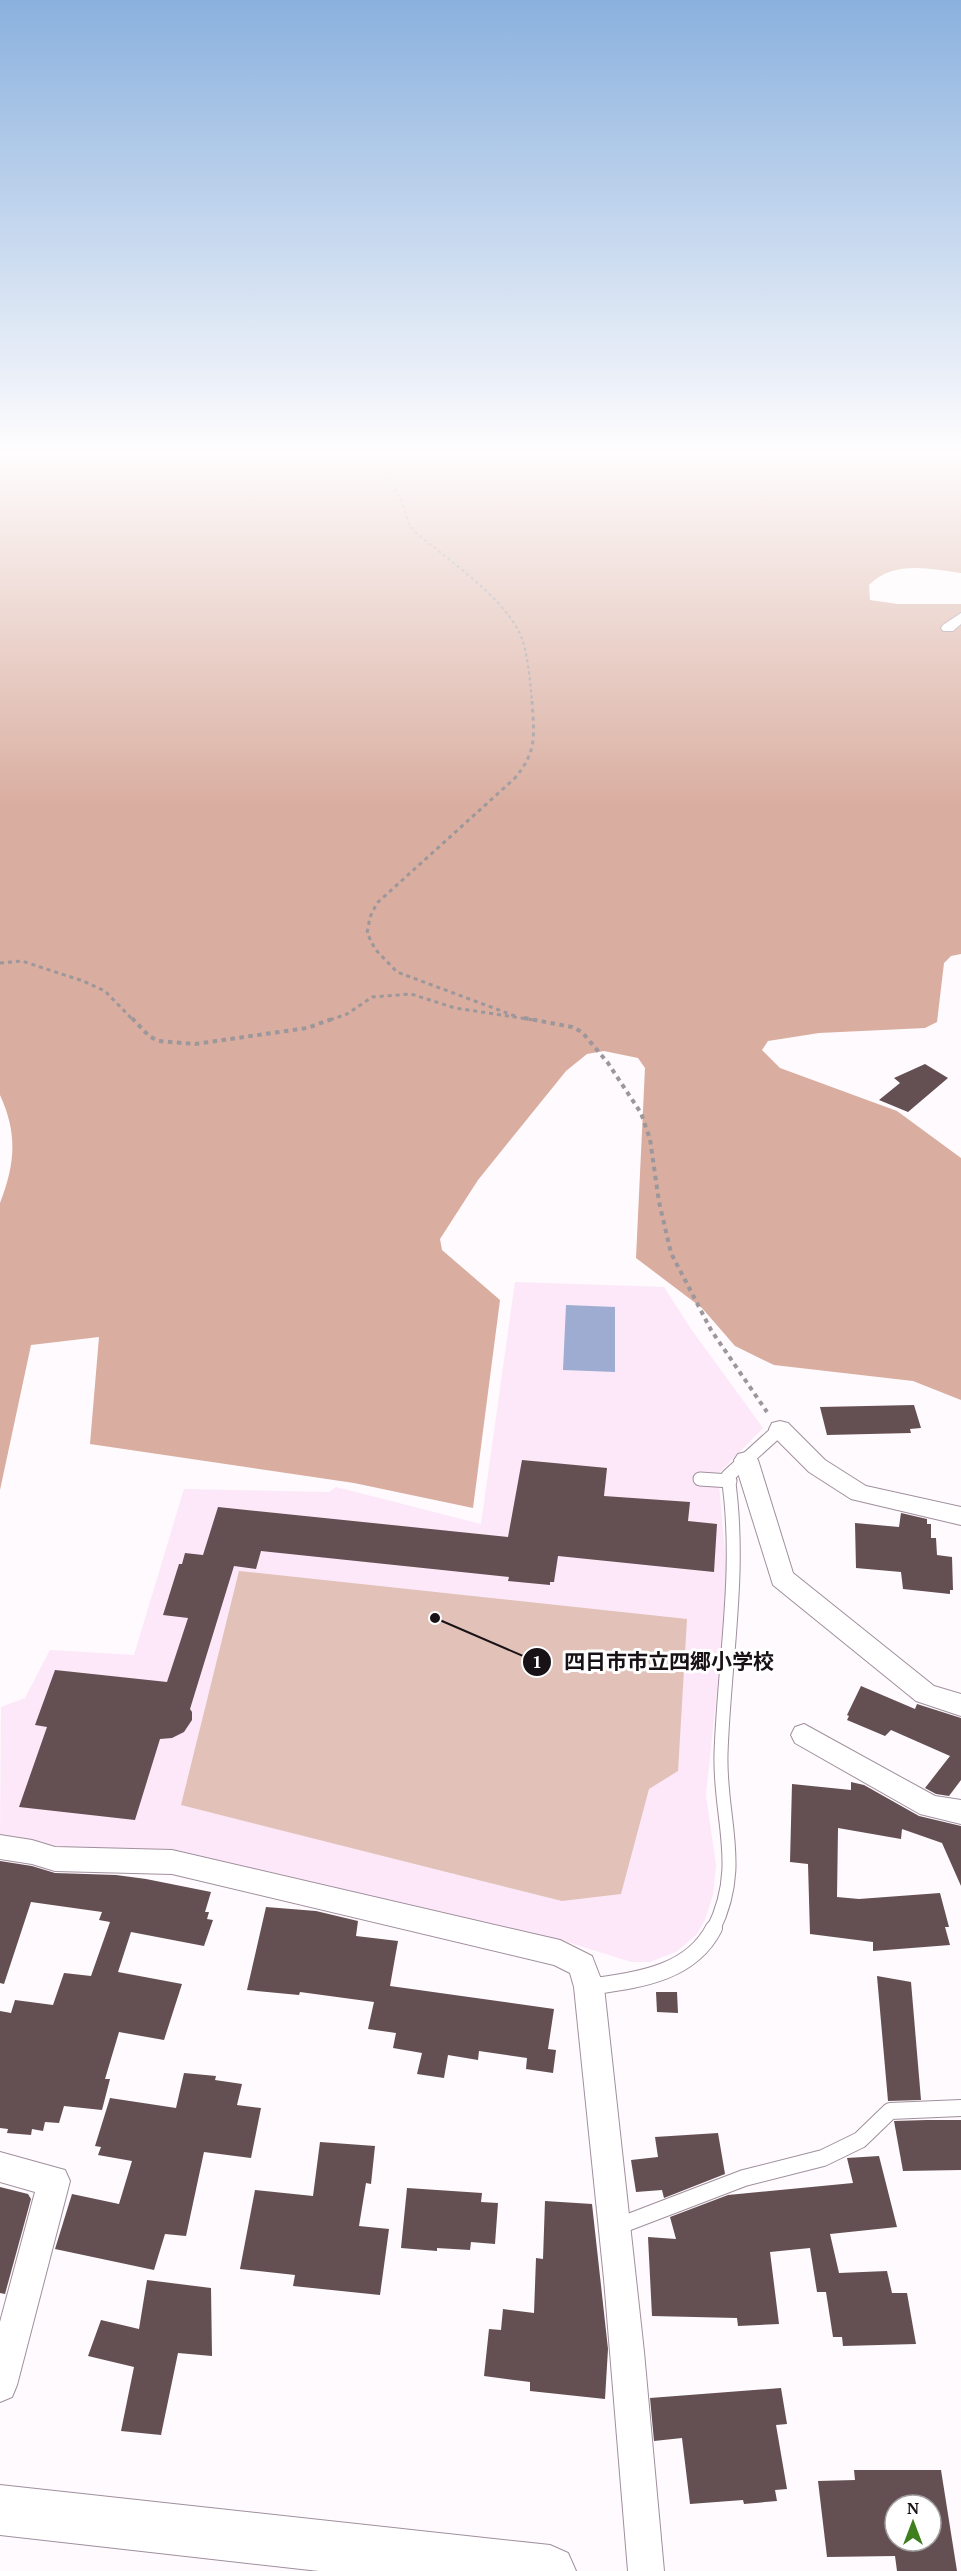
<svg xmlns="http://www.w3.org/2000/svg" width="961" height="2571" font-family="'PT Serif','Noto Sans JP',serif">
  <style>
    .built { fill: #fce8f8 }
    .green { fill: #e2c2b8 }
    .forest { fill: #d9ad9f }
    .water { fill: #9dacd0 }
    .building { fill: #644f53; fill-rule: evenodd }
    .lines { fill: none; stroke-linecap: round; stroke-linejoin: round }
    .lane-far1-casing { stroke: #a08f9d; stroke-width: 15 }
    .lane-casing { stroke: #a08f9d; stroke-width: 18 }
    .street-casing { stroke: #a08f9d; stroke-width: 2 }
    .secondary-casing { stroke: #a08f9d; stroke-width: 2 }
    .path-far2 { stroke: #9c979b; stroke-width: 2; stroke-dasharray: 3 3; stroke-linecap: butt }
    .path-far1 { stroke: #9c979b; stroke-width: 3; stroke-dasharray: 4 4; stroke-linecap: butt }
    .path { stroke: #9c979b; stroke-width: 4; stroke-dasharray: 4.5 4.5; stroke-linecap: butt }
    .lane-far1 { stroke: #fff; stroke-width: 13 }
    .lane { stroke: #fff; stroke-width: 16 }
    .street { fill: #fff; fill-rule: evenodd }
    .secondary { fill: #fff; fill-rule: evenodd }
    .leader { fill: none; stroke: #181217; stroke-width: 2 }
    .callout-dot { fill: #181217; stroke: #fff; stroke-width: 2 }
    .mark-label { font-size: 18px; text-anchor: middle; font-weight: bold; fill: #fff }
    .callout-label { font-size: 21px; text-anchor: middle; font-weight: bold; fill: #181217; stroke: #fff; stroke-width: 6; stroke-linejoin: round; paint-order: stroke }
  </style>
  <rect width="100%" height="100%" fill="#fefafd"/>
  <!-- built -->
  <polygon class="built" points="515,1282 664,1287 691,1329 763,1428 718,1474 726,1563 726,1604 706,1795 716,1865 713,1895 705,1920 697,1934 676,1952 650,1962 631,1962 564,1941 295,1880 56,1850 0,1839 1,1707 25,1698 50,1650 134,1655 184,1489 329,1492 336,1487 481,1524"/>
  <!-- green -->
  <polygon class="green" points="239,1571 687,1619 678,1771 649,1789 621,1894 562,1901 181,1805"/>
  <!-- forest -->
  <path class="forest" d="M 0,450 L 395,450 L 401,455 L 436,456 L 447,450 L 678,450 C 698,456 728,461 747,450 L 961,450 L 961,573 C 929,569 894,560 869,585 L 870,600 L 898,604 L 961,604 L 961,954 L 951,956 L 944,963 L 937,1022 L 925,1028 L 819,1033 L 768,1041 L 762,1050 L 780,1068 L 897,1111 L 961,1158 L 961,1400 L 913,1381 L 774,1365 L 735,1346 L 702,1308 L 636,1258 L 645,1068 L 638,1058 L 604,1051 L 587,1054 L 566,1071 L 478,1180 L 440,1239 L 442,1250 L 500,1300 L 473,1508 L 354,1483 L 90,1444 L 99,1337 L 31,1345 L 0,1490 L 0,1203 C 15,1164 18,1134 0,1095 Z"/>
  <!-- water -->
  <polygon class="water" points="566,1305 615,1307 615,1372 563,1370"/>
  <!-- building -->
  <g class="building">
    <polygon points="925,1064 948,1078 908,1112 879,1100 900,1083 894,1078"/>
    <polygon points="914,1405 921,1428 910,1429 911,1433 827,1435 820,1407"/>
    <polygon points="522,1460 607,1468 604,1496 690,1502 688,1521 717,1524 714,1572 558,1556 554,1582 550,1582 550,1585 508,1581 509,1577 261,1551 256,1569 234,1566 190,1709 192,1712 192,1720 184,1732 172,1738 160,1739 135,1820 19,1807 47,1727 35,1725 55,1670 167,1682 188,1618 163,1615 179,1564 182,1564 185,1553 203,1555 218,1507 508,1537"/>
    <polygon points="901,1513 927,1519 927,1524 931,1524 931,1538 936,1538 937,1555 952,1557 953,1590 950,1590 950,1594 903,1589 901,1572 856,1568 855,1523 899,1527"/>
    <polygon points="861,1686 915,1709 917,1704 961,1718 961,1780 949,1796 936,1794 925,1788 950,1756 891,1730 885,1736 847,1720 849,1716 847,1715"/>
    <polygon points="851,1782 864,1785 919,1816 961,1826 961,1886 942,1843 902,1829 901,1839 838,1828 837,1897 859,1899 940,1893 949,1927 945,1927 950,1945 873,1951 873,1942 810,1934 808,1864 790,1862 792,1784 851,1790"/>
    <polygon points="0,1861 32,1866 55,1873 116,1875 146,1879 211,1892 205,1912 209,1912 207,1919 213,1920 204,1946 131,1932 118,1972 182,1984 164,2040 119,2032 105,2079 110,2079 102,2110 64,2106 59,2123 45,2122 43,2131 32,2129 31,2135 7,2133 8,2129 0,2128 0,2011 11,2013 15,2000 53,2005 64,1973 91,1976 110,1922 99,1920 102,1912 31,1902 4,1984 0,1983"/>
    <polygon points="266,1907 316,1911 358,1921 356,1936 398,1941 390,1986 554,2009 548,2049 556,2050 553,2073 526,2069 527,2058 479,2051 478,2060 448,2055 444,2078 417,2074 422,2053 393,2048 396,2033 368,2029 374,2002 300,1992 299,1995 247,1990"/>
    <polygon points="877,1976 911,1982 921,2100 888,2101"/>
    <polygon points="656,1992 677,1992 678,2013 657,2012"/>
    <polygon points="184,2073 216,2076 215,2080 242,2084 237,2105 261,2108 251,2158 204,2152 186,2236 165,2234 154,2270 55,2249 72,2194 119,2204 132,2161 98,2155 101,2147 95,2146 110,2098 176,2108"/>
    <polygon points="927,2120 961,2120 961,2170 903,2171 894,2121"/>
    <polygon points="718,2133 725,2174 664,2198 662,2190 636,2192 631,2160 658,2157 655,2137"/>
    <polygon points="320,2142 375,2146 371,2184 366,2183 359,2226 389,2229 380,2295 293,2286 295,2275 240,2269 255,2190 313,2196"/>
    <polygon points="879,2156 897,2227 830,2234 839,2273 887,2271 892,2293 907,2293 916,2344 843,2346 842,2337 833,2337 826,2292 817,2292 810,2248 770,2252 779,2324 738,2326 737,2318 652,2316 648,2237 676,2239 670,2217 728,2195 853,2183 847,2158"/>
    <polygon points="0,2187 28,2194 31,2199 5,2294 0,2293"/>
    <polygon points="407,2188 482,2193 481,2202 498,2203 495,2244 471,2242 470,2250 437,2248 437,2251 401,2248"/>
    <polygon points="545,2201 592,2204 608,2349 605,2399 530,2391 530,2382 484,2376 489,2329 501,2330 503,2309 534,2313 536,2258 543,2259"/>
    <polygon points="147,2280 211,2288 212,2356 178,2353 161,2435 121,2431 134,2367 88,2356 101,2320 139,2329"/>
    <polygon points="781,2388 787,2424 776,2425 787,2489 775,2490 777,2501 744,2504 743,2500 690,2504 682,2438 654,2441 650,2398"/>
    <path d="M 854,2470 L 941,2470 L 957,2571 L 897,2571 L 895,2556 L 827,2557 L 818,2481 L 855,2480 ZM 895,2505 L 931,2505 L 931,2541 L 895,2541 Z"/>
  </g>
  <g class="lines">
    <!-- lane-far1 casing -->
    <g class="lane-far1-casing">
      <g id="lane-far1">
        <polyline points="700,1479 730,1481"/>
        <path d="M 713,1930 C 745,1866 719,1819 721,1754 C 724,1660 742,1571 728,1476 L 780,1429"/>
      </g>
    </g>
    <!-- lane casing -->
    <g class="lane-casing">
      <g id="lane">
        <path d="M 589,1987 C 636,1980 690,1975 714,1928"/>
        <polyline points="616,2227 744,2178 823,2158 860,2140 890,2111 961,2108"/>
      </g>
    </g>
    <!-- street casing -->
    <g class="street-casing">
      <g id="street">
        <polygon points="961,613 961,624 953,631 943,631 941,628 943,625"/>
        <polygon points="780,1421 788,1423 825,1460 866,1486 961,1507 961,1525 851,1499 809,1472 772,1435 769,1429 772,1423"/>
        <polygon points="746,1452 754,1454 758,1460 793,1573 934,1686 961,1694 961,1716 916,1701 773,1585 734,1460 738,1454"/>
        <polygon points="804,1724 935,1796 961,1800 961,1824 920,1814 795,1743 791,1735 795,1727"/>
        <polygon points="0,1835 32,1840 55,1847 172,1850 560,1940 592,1956 604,1987 644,2352 664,2571 628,2571 604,2279 574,1987 570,1973 554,1965 172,1874 55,1871 32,1864 0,1859"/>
        <polygon points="0,2152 65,2170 70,2181 17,2385 12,2397 0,2402 0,2322 35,2192 0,2182"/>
      </g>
    </g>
    <!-- secondary casing -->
    <g class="secondary-casing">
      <polygon id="secondary" points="0,2485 550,2545 568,2553 576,2571 319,2571 0,2535"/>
    </g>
    <!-- path-far2 -->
    <path class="path-far2" d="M 390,450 L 386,476 L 400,497 L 409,524 L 415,532 C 446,558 500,595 518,630 C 528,648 530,681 532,702"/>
    <!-- path-far1 -->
    <g class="path-far1">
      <polyline points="0,963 22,961 83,981 105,991 133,1020"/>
      <path d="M 515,1016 L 397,972 L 375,949 L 367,933 L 370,917 L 377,903 L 514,779 C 538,751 534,735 532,701"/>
      <polyline points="330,1020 347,1014 372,997 411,994 455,1008 534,1020"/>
    </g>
    <!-- path -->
    <g class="path">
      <polyline points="132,1018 149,1036 158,1041 195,1044 307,1028 335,1018"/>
      <polyline points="524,1018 572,1027 582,1032 608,1063 641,1113 650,1139 659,1202 671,1253 711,1330 767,1412"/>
    </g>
    <!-- lane-far1 -->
    <use href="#lane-far1" class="lane-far1"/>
    <!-- lane -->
    <use href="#lane" class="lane"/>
    <!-- street -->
    <use href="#street" class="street"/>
    <!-- secondary -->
    <use href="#secondary" class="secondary"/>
  </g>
  <!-- sky -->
  <linearGradient id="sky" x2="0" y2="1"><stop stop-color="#8ab1de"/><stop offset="0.56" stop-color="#fffdfe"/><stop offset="1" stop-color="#fffdfe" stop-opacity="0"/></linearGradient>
  <rect width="961" height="810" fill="url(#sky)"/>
  <!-- callouts -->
  <path class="leader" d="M435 1618L537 1662"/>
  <g class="callout-dot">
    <circle cx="435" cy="1618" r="6"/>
    <circle cx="537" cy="1662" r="15"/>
  </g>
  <g class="mark-label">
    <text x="537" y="1668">1</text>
  </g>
  <g class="callout-label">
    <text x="669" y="1669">四日市市立四郷小学校</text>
  </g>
  <!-- north arrow -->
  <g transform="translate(913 2523)"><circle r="28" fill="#ffffff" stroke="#a3a0a2" stroke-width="1.5"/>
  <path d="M0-4.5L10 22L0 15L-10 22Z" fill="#3e7e1e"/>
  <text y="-9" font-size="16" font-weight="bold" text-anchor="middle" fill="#181217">N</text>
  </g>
</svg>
